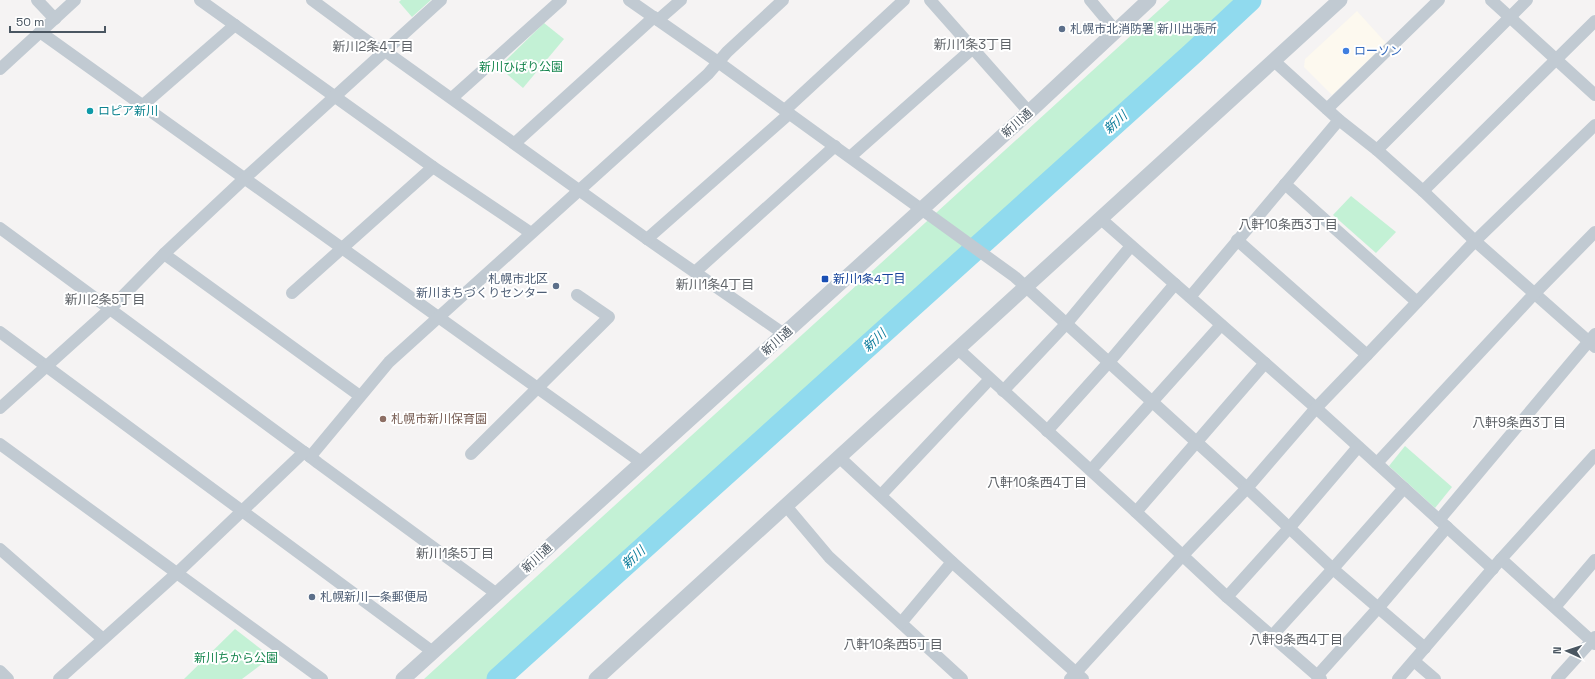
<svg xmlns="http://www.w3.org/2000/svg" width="1595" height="679" font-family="'Space Grotesk','Noto Sans JP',sans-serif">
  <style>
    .commercial { fill: #fdf9ef }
    .green { fill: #c3f1d5 }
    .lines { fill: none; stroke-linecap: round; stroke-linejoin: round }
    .river { stroke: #90daee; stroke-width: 23 }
    .minor { stroke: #c1cad2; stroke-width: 12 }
    .tertiary { stroke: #c1cad2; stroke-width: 15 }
    .service-dot { fill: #5c6f8a; stroke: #fff; stroke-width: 1.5 }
    .shop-dot { fill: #3f7fe0; stroke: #fff; stroke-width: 1.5 }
    .culture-dot { fill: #0f9aa8; stroke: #fff; stroke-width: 1.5 }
    .transit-dot { fill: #1a4fb4; stroke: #fff; stroke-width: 1.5 }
    .education-dot { fill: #8d6e63; stroke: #fff; stroke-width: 1.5 }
    .labels { text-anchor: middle; stroke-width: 4; stroke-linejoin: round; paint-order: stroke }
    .service-label { font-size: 12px; fill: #4e5e75; stroke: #fff; text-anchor: start }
    .shop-label { font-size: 12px; fill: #366cbe; stroke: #fff; text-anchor: start }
    .park-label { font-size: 12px; fill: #17864f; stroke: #fff }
    .culture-label { font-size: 12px; fill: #0d838f; stroke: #fff; text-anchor: start }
    .street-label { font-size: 12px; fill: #4a5661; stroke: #fff }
    .transit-label { font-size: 12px; fill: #164399; stroke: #fff; text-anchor: start }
    .education-label { font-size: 12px; fill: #785e54; stroke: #fff; text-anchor: start }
    .neighbourhood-label { font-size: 13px; fill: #5f6368; stroke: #fff }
    .water-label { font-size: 13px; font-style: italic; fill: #0c7c9b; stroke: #fff }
  </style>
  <rect width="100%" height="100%" fill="#f5f3f3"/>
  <!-- commercial -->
  <polygon class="commercial" points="1357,11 1386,43 1332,95 1304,67 1305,59"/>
  <!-- green -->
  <g class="green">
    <polygon points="401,0 431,0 412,17 399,2"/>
    <polygon points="1170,0 1239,0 1069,155 734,456 491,679 424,679"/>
    <polygon points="544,23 564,39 523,88 499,67"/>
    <polygon points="1351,196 1396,232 1376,253 1333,215"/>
    <polygon points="1405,446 1452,487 1435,508 1389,466"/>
    <polygon points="235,629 271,657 242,679 184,679"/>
  </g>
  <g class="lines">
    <!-- river -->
    <polyline class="river" points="498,679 1192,54 1250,0"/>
    <!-- minor -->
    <g class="minor">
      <polyline points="37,0 55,19"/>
      <polyline points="200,0 433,167 531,233"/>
      <polyline points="312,0 377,48 385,51 647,239 784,334"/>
      <polyline points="629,0 718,62 1015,277 1247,488 1333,569 1425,648"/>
      <polyline points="930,0 1029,112"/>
      <polyline points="1090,0 1115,30"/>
      <polyline points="1491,0 1595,95"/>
      <polyline points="658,20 681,0"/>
      <polyline points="40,32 641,462"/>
      <polyline points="1274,61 1339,120 1377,150 1423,191 1475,241 1595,347"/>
      <polyline points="0,69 75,0"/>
      <polyline points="452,98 561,0"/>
      <polyline points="143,105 235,25"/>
      <polyline points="1327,109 1439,0"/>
      <polyline points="785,110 904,0"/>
      <polyline points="515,143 654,17"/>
      <polyline points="1377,150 1527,0"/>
      <polyline points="850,157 972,49"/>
      <polyline points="1285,184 1417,302"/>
      <polyline points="1423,191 1595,21"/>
      <polyline points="1101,219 1316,408 1493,569"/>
      <polyline points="0,228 304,452 318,463 497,594"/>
      <polyline points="647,239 789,114"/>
      <polyline points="1237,240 1367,355"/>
      <polyline points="164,254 360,396"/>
      <polyline points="695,272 835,146"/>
      <polyline points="292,293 433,167"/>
      <polyline points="1190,297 1339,120"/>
      <polyline points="0,332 433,652"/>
      <polyline points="958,349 1136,512 1227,597 1321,679"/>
      <polyline points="1003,391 1067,323 1131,246"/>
      <polyline points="0,408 110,309 164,254 245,178 441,0"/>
      <polyline points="1047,431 1109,362 1175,284"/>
      <polyline points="0,444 322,679"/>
      <polyline points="471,454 609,317 577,295"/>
      <polyline points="310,457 389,362 708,74 727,52 783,0"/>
      <polyline points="839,457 952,562 1083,679"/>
      <polyline points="1377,463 1535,293 1595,232"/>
      <polyline points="1091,470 1221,325"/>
      <polyline points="881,495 990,379"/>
      <polyline points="786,506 829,557 962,679"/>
      <polyline points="1136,512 1265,363"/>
      <polyline points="1439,520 1595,334"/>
      <polyline points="0,549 103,639"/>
      <polyline points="1501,559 1595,644"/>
      <polyline points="1227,597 1290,527 1358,447"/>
      <polyline points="1555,607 1595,560"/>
      <polyline points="901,623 952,562"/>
      <polyline points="1272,636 1330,572 1404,488"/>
      <polyline points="1414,661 1435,679"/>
      <polyline points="0,671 8,679"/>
      <polyline points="1317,676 1379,607 1447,527"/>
      <polyline points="59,679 177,573 304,452"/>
      <polyline points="1070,679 1183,555 1247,488 1316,408 1367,355 1475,241 1595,125"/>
      <polyline points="1398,679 1501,559 1595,455"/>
      <polyline points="1557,679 1595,637"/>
    </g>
    <!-- tertiary -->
    <g class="tertiary">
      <polyline points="403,679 1029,112 1149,0"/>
      <polyline points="596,679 1340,0"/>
    </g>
  </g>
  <!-- markers -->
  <g class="service-dot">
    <circle cx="1062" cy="29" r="4"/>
    <circle cx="556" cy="286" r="4"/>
    <circle cx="312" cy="597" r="4"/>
  </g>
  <circle class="shop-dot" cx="1346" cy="51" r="4"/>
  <circle class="culture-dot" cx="90" cy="111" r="4"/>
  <rect class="transit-dot" x="821" y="275" width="8" height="8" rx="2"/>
  <circle class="education-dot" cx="383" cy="419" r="4"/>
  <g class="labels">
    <!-- service labels -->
    <g class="service-label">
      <text x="1070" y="33">札幌市北消防署 新川出張所</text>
      <text x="548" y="283" text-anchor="end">札幌市北区<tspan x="548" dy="14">新川まちづくりセンター</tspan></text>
      <text x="320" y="601">札幌新川一条郵便局</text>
    </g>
    <!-- shop labels -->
    <g class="shop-label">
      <text x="1354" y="55">ローソン</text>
    </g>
    <!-- park labels -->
    <g class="park-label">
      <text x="521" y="71">新川ひばり公園</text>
      <text x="236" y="662">新川ちから公園</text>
    </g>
    <!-- culture labels -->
    <g class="culture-label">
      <text x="98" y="115">ロピア新川</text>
    </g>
    <!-- street labels -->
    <g class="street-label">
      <text transform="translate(1017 123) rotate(-42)" y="4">新川通</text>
      <text transform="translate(777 341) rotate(-42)" y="4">新川通</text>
      <text transform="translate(537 558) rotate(-43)" y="4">新川通</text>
    </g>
    <!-- transit labels -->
    <g class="transit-label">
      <text x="833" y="283">新川1条4丁目</text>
    </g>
    <!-- education labels -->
    <g class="education-label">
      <text x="391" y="423">札幌市新川保育園</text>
    </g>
    <!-- neighbourhood labels -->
    <g class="neighbourhood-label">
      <text x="973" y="49">新川1条3丁目</text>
      <text x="373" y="51">新川2条4丁目</text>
      <text x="1288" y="229">八軒10条西3丁目</text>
      <text x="715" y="289">新川1条4丁目</text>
      <text x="105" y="304">新川2条5丁目</text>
      <text x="1519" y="427">八軒9条西3丁目</text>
      <text x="1037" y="487">八軒10条西4丁目</text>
      <text x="455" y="558">新川1条5丁目</text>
      <text x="1296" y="644">八軒9条西4丁目</text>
      <text x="893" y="649">八軒10条西5丁目</text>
    </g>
    <!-- water labels -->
    <g class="water-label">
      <text transform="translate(1115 122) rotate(-42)" y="5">新川</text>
      <text transform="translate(874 340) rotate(-42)" y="5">新川</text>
      <text transform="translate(633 557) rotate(-42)" y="5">新川</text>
    </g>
  </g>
  <!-- north arrow -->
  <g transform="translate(1567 651) rotate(273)" stroke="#ffffff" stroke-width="3" paint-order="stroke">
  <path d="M0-3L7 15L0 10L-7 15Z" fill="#4a5661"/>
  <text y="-6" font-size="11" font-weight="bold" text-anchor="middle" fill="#4a5661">N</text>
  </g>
  <!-- scale -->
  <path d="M10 26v6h95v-6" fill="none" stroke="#4a5661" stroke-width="2"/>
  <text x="16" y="26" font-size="12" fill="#4a5661" stroke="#ffffff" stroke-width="3" paint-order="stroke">50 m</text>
</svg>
